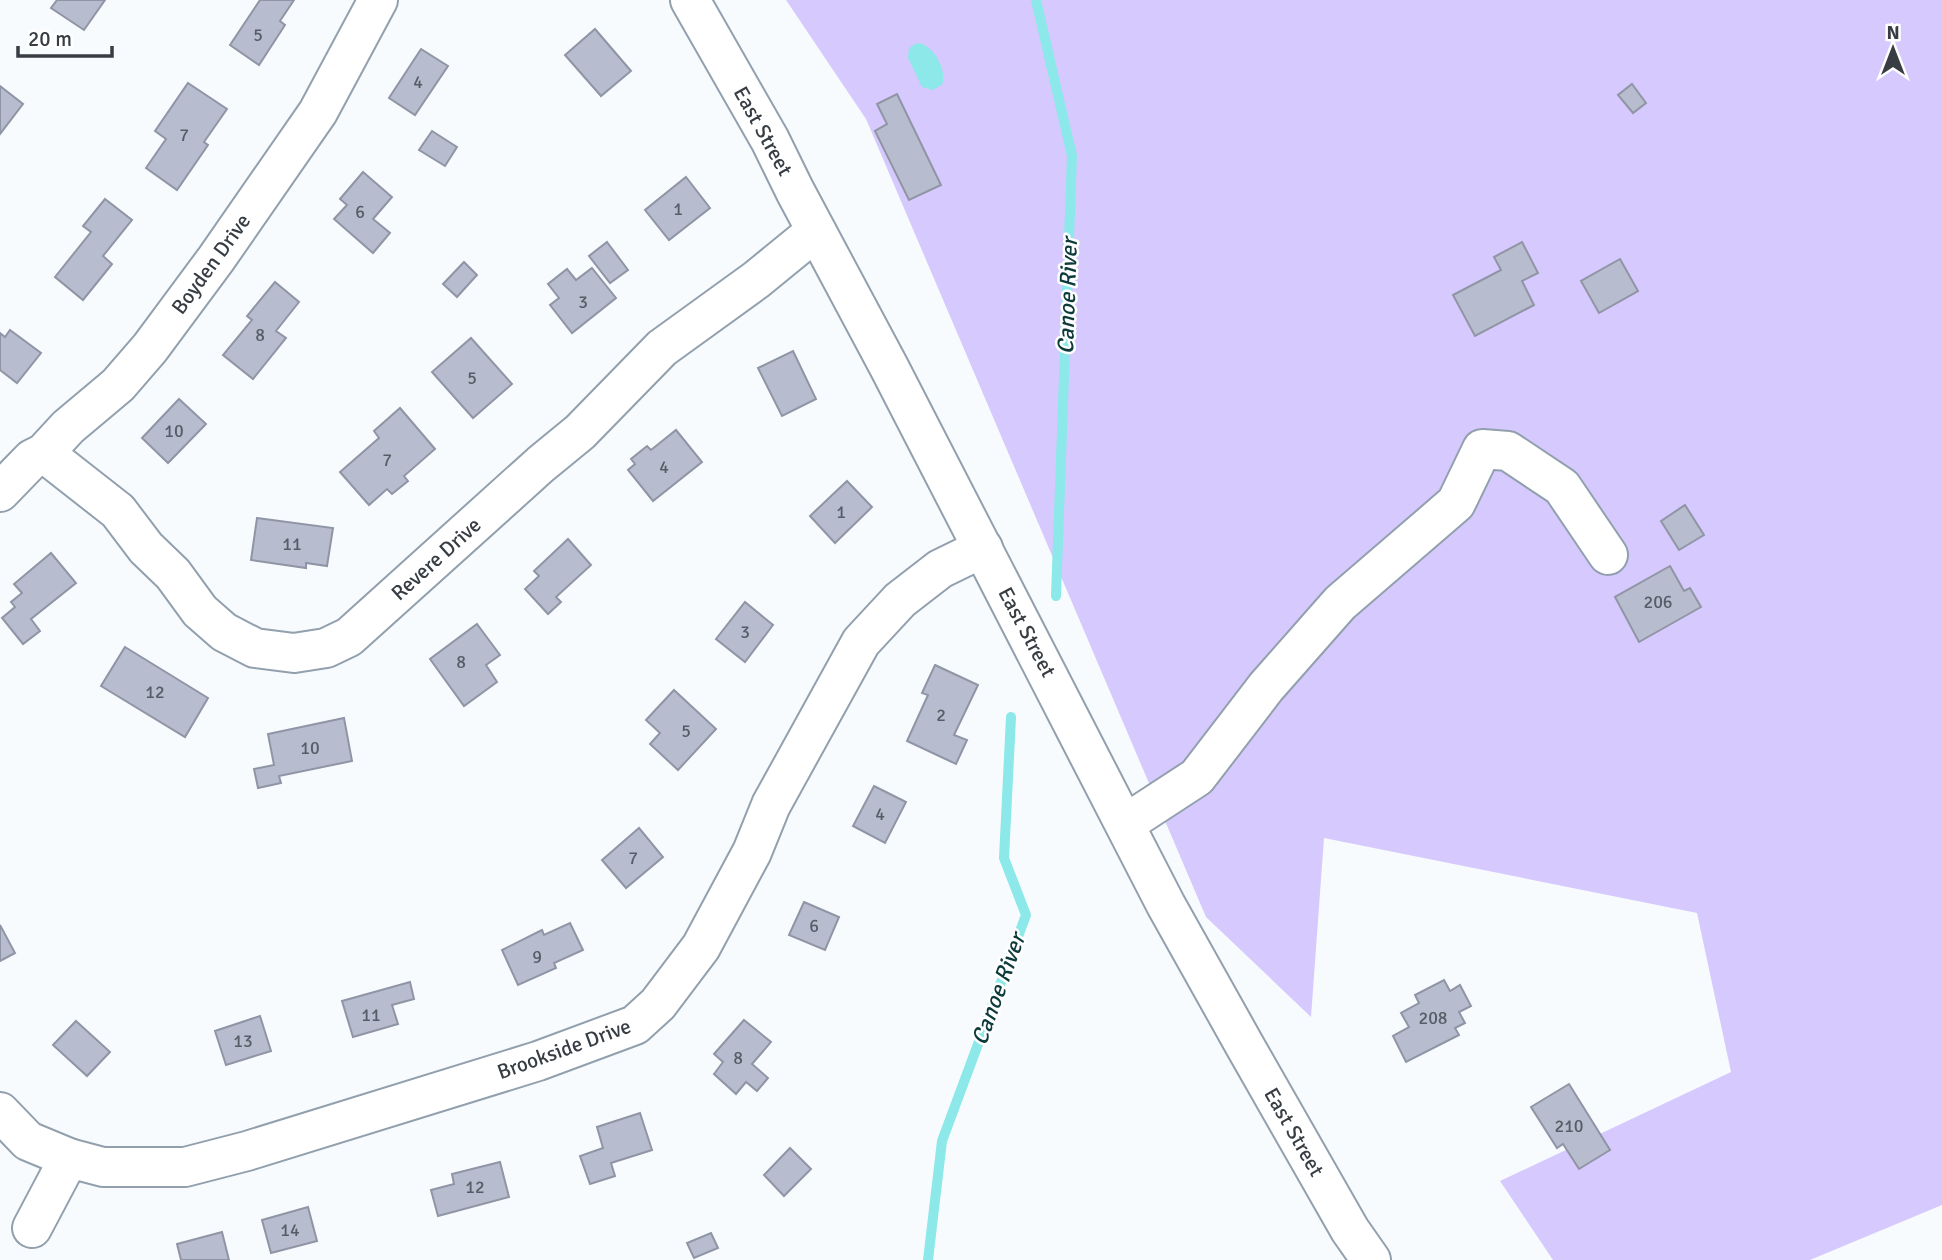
<svg xmlns="http://www.w3.org/2000/svg" width="1942" height="1260" font-family="Signika,sans-serif">
  <style>
    .green { fill: #d6c9fe }
    .water { fill: #8ce8e9 }
    .lines { fill: none; stroke-linecap: round; stroke-linejoin: round }
    .stream { stroke: #8ce8e9; stroke-width: 10 }
    .building { fill: #b7bdce; stroke: #9095a6; stroke-width: 2 }
    .minor-casing { stroke: #92a0ae; stroke-width: 42 }
    .minor { stroke: #fff; stroke-width: 38 }
    .labels { text-anchor: middle; stroke-width: 5; stroke-linejoin: round; paint-order: stroke }
    .number-label { font-size: 18px; fill: #575d66 }
    .street-label { font-size: 21px; fill: #373d43; stroke: #fff }
    .water-label { font-size: 23px; font-style: italic; fill: #0d3a3b; stroke: #fff }
  </style>
  <rect width="100%" height="100%" fill="#f8fbfe"/>
  <!-- green -->
  <polygon class="green" points="786,0 1942,0 1942,1205 1810,1260 1553,1260 1500,1181 1731,1072 1697,913 1324,838 1311,1017 1206,917 866,119"/>
  <!-- water -->
  <path class="water" d="M 917,43 C 932,43 948,70 942,85 L 932,90 L 922,87 L 908,58 L 909,48 Z"/>
  <g class="lines">
    <!-- stream -->
    <g class="stream">
      <polyline points="1036,0 1072,156 1056,596"/>
      <polyline points="928,1260 942,1141 1026,915 1004,858 1011,717"/>
    </g>
  </g>
  <!-- building -->
  <g class="building">
    <polygon points="57,0 105,0 84,30 51,8"/>
    <polygon points="260,0 294,0 280,21 285,25 259,65 230,45"/>
    <polygon points="595,29 631,71 601,96 565,55"/>
    <polygon points="421,49 448,66 415,115 389,98"/>
    <polygon points="188,83 227,109 204,142 208,145 177,190 146,168 166,139 155,131"/>
    <polygon points="1632,84 1646,103 1633,113 1618,95"/>
    <polygon points="0,86 23,104 0,134"/>
    <polygon points="897,94 941,185 909,200 875,131 887,124 877,104"/>
    <polygon points="432,131 457,147 445,166 419,150"/>
    <polygon points="363,172 392,197 373,219 390,233 373,253 334,219 347,205 340,199"/>
    <polygon points="686,177 710,208 669,240 645,210"/>
    <polygon points="105,199 132,220 103,256 112,264 83,300 55,277 91,232 83,226"/>
    <polygon points="607,242 628,270 610,283 589,256"/>
    <polygon points="1522,242 1538,273 1522,281 1534,305 1475,336 1453,295 1501,270 1494,257"/>
    <polygon points="1620,259 1638,291 1599,313 1581,281"/>
    <polygon points="464,262 477,275 457,297 443,284"/>
    <polygon points="592,268 616,298 572,333 550,305 559,298 548,284 567,269 576,280"/>
    <polygon points="275,282 299,302 276,331 286,338 253,379 223,355 252,320 247,316"/>
    <polygon points="10,330 41,353 17,383 0,370 0,333 5,337"/>
    <polygon points="471,338 512,384 473,418 432,372"/>
    <polygon points="793,351 816,399 782,416 758,368"/>
    <polygon points="179,399 206,424 168,463 142,438"/>
    <polygon points="400,408 435,449 404,476 408,481 392,494 387,489 369,505 340,472 379,438 374,431"/>
    <polygon points="676,430 702,462 653,501 628,470 635,464 631,459 647,446 651,450"/>
    <polygon points="847,481 872,507 835,543 810,516"/>
    <polygon points="1685,505 1704,535 1679,550 1661,521"/>
    <polygon points="257,518 333,528 327,566 306,563 306,568 251,560"/>
    <polygon points="568,539 591,565 556,597 561,602 548,614 525,589 539,576 534,571"/>
    <polygon points="51,553 76,583 31,619 40,631 23,644 2,618 15,607 11,602 22,593 14,584"/>
    <polygon points="1670,566 1684,591 1690,588 1701,607 1639,642 1615,597"/>
    <polygon points="745,602 773,625 745,662 716,639"/>
    <polygon points="477,624 500,655 486,665 497,682 464,706 430,659"/>
    <polygon points="125,647 208,698 185,737 101,686"/>
    <polygon points="935,665 978,685 954,735 967,740 956,764 907,741 928,695 922,693"/>
    <polygon points="674,690 716,729 678,770 650,744 660,733 646,720"/>
    <polygon points="344,718 352,761 279,776 281,783 258,788 254,769 274,765 268,734"/>
    <polygon points="874,786 906,802 885,843 853,826"/>
    <polygon points="639,828 663,857 626,888 602,860"/>
    <polygon points="804,902 839,917 825,950 789,935"/>
    <polygon points="570,923 583,950 554,963 556,968 518,985 502,950 542,930 544,935"/>
    <polygon points="0,925 15,953 0,961"/>
    <polygon points="1444,980 1450,991 1460,985 1471,1006 1459,1012 1465,1023 1455,1028 1459,1035 1406,1062 1393,1036 1409,1027 1401,1013 1419,1003 1415,995"/>
    <polygon points="410,982 414,999 392,1005 398,1024 353,1037 342,1001"/>
    <polygon points="260,1016 271,1051 226,1065 215,1031"/>
    <polygon points="744,1020 771,1042 752,1064 768,1078 757,1091 746,1082 736,1094 714,1074 723,1062 714,1054"/>
    <polygon points="76,1021 110,1052 87,1076 53,1045"/>
    <polygon points="1569,1084 1610,1150 1579,1169 1563,1144 1557,1148 1531,1107"/>
    <polygon points="640,1113 652,1150 611,1163 615,1176 590,1184 580,1156 603,1148 597,1127"/>
    <polygon points="790,1148 811,1169 784,1196 764,1175"/>
    <polygon points="500,1162 509,1197 438,1216 431,1190 454,1184 452,1174"/>
    <polygon points="308,1207 317,1241 271,1253 262,1220"/>
    <polygon points="222,1232 229,1260 181,1260 177,1244"/>
    <polygon points="711,1233 718,1248 694,1258 687,1243"/>
  </g>
  <g class="lines">
    <!-- minor casing -->
    <g class="minor-casing">
      <g id="minor">
        <polyline points="690,0 770,140 795,191 889,367 1166,905 1245,1046 1350,1230 1371,1260"/>
        <polyline points="44,453 118,511 146,548 173,574 200,611 224,632 255,648 294,653 326,648 349,637 541,464 580,432 662,348 756,280 816,231"/>
        <polyline points="0,492 32,459 44,453 68,427 118,385 150,348 216,259 318,112 378,0"/>
        <polyline points="1125,824 1197,777 1266,687 1340,603 1456,503 1482,449 1508,451 1562,487 1608,555"/>
        <polyline points="0,1112 28,1141 69,1158"/>
        <polyline points="32,1228 69,1158 103,1167 185,1167 247,1151 538,1061 635,1025 658,1004 701,947 752,852 771,805 861,642 900,600 940,569 983,548"/>
      </g>
    </g>
    <!-- minor -->
    <use href="#minor" class="minor"/>
  </g>
  <g class="labels">
    <!-- number labels -->
    <g class="number-label">
      <text x="258" y="41">5</text>
      <text x="418" y="88">4</text>
      <text x="184" y="141">7</text>
      <text x="678" y="215">1</text>
      <text x="360" y="218">6</text>
      <text x="583" y="308">3</text>
      <text x="260" y="341">8</text>
      <text x="472" y="384">5</text>
      <text x="174" y="437">10</text>
      <text x="387" y="466">7</text>
      <text x="664" y="473">4</text>
      <text x="841" y="518">1</text>
      <text x="292" y="550">11</text>
      <text x="1658" y="608">206</text>
      <text x="745" y="638">3</text>
      <text x="461" y="668">8</text>
      <text x="155" y="698">12</text>
      <text x="941" y="721">2</text>
      <text x="686" y="737">5</text>
      <text x="310" y="754">10</text>
      <text x="880" y="820">4</text>
      <text x="633" y="864">7</text>
      <text x="814" y="932">6</text>
      <text x="537" y="963">9</text>
      <text x="371" y="1021">11</text>
      <text x="1433" y="1024">208</text>
      <text x="243" y="1047">13</text>
      <text x="738" y="1064">8</text>
      <text x="1569" y="1132">210</text>
      <text x="475" y="1193">12</text>
      <text x="290" y="1236">14</text>
    </g>
    <!-- street labels -->
    <g class="street-label">
      <text transform="translate(763 131) rotate(61)" y="7">East Street</text>
      <text transform="translate(211 264) rotate(-54)" y="7">Boyden Drive</text>
      <text transform="translate(436 559) rotate(-42)" y="7">Revere Drive</text>
      <text transform="translate(1027 632) rotate(62)" y="7">East Street</text>
      <text transform="translate(564 1049) rotate(-20)" y="7">Brookside Drive</text>
      <text transform="translate(1294 1132) rotate(60)" y="7">East Street</text>
    </g>
    <!-- water labels -->
    <g class="water-label">
      <text transform="translate(1067 296) rotate(-88)" y="8">Canoe River</text>
      <text transform="translate(998 989) rotate(-70)" y="8">Canoe River</text>
    </g>
  </g>
  <!-- north arrow -->
  <g transform="translate(1893 49)" stroke="#ffffff" stroke-width="5" paint-order="stroke">
  <path d="M0-5L12 26L0 18L-12 26Z" fill="#373d43"/>
  <text y="-10" font-size="19" font-weight="bold" text-anchor="middle" fill="#373d43">N</text>
  </g>
  <!-- scale -->
  <path d="M18 46v10h94v-10" fill="none" stroke="#373d43" stroke-width="3.5"/>
  <text x="28" y="46" font-size="21" fill="#373d43" stroke="#ffffff" stroke-width="5" paint-order="stroke">20 m</text>
</svg>
